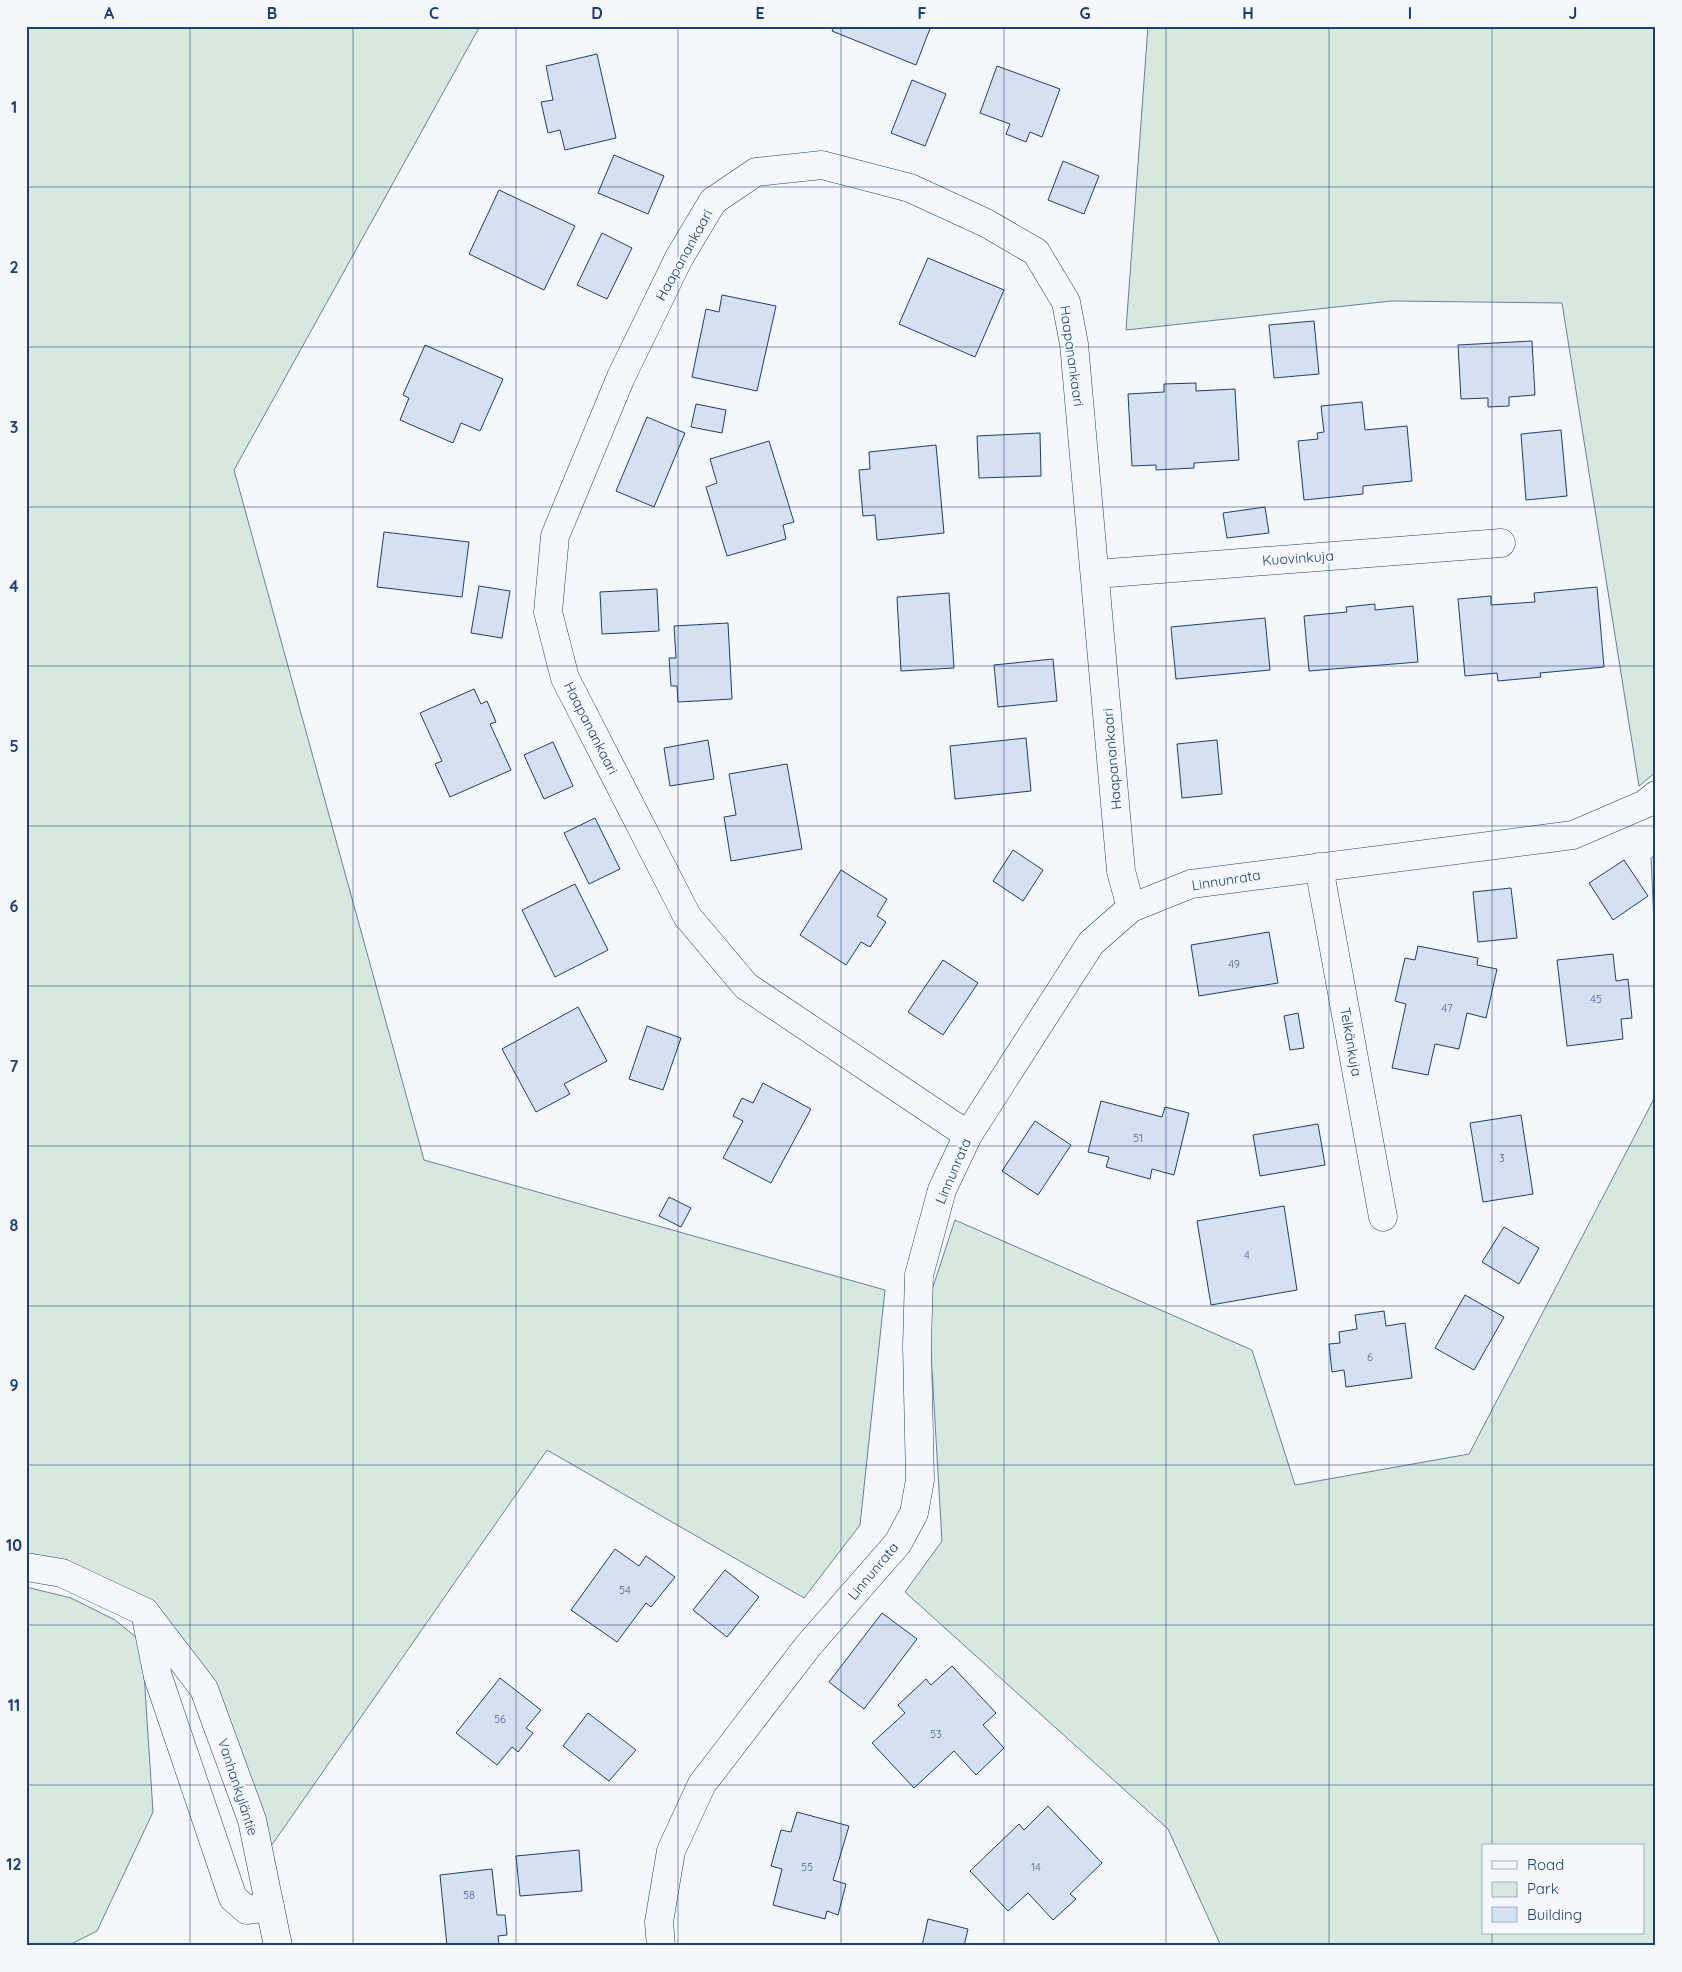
<svg xmlns="http://www.w3.org/2000/svg" width="1682" height="1972" font-family="Quicksand,sans-serif">
  <style>
    .green { fill: #d7e8df; stroke: #687fa3; fill-rule: evenodd }
    .building { fill: #d5e0f0; stroke: #1d3f73 }
    .lines { fill: none; stroke-linecap: round; stroke-linejoin: round }
    .street-casing { stroke: #1d3f73; stroke-width: 29 }
    .secondary-casing { stroke: #1d3f73; stroke-width: 29 }
    .street { stroke: #f4f7fb; stroke-width: 28 }
    .secondary { stroke: #f4f7fb; stroke-width: 28 }
    .grid { fill: none; stroke: #1d3f73; stroke-width: 1; stroke-opacity: 0.55 }
    .labels { text-anchor: middle; stroke-width: 4; stroke-linejoin: round; paint-order: stroke }
    .number-label { font-size: 11px; fill: #4b6792 }
    .street-label { font-size: 14px; fill: #1d3f73; stroke: #f4f7fb }
    .neatline { fill: none; stroke: #1d3f73; stroke-width: 2 }
    .grid-label { font-size: 16px; text-anchor: middle; font-weight: bold; fill: #1d3f73 }
  </style>
  <rect width="100%" height="100%" fill="#f4f7fb"/>
  <!-- green -->
  <g class="green">
    <polygon points="26,26 480,26 234,470 424,1160 885,1290 860,1525 804,1598 547,1450 260,1862 204,1689 145,1612 26,1568"/>
    <polygon points="1148,26 1656,26 1656,772 1639,786 1562,303 1391,301 1126,330"/>
    <polygon points="1656,854 1656,968 1651,858"/>
    <path d="M 1656,1095 L 1656,1946 L 1221,1946 L 1168,1829 L 905,1592 L 942,1541 L 928,1302 L 955,1220 L 1252,1350 L 1295,1485 L 1469,1454 ZM 1483,1846 L 1643,1846 L 1643,1933 L 1483,1933 Z"/>
    <polygon points="26,1587 71,1598 115,1620 142,1642 153,1812 97,1931 67,1946 26,1946"/>
  </g>
  <!-- building -->
  <g class="building">
    <polygon points="834,26 931,26 916,65 832,31"/>
    <polygon points="597,54 616,138 565,150 560,130 548,133 541,102 553,100 546,66"/>
    <polygon points="997,66 1060,89 1042,137 1030,132 1026,142 1006,134 1010,124 980,113"/>
    <polygon points="912,80 946,94 925,146 891,133"/>
    <polygon points="614,155 664,176 648,214 598,193"/>
    <polygon points="1063,161 1099,176 1084,214 1048,200"/>
    <polygon points="499,190 575,226 544,290 469,254"/>
    <polygon points="602,233 632,248 607,299 577,285"/>
    <polygon points="928,258 1004,290 975,357 899,324"/>
    <polygon points="722,295 776,306 757,391 692,377 706,309 719,312"/>
    <polygon points="1314,321 1319,374 1274,378 1269,325"/>
    <polygon points="1532,341 1535,395 1509,397 1509,406 1488,407 1488,398 1461,399 1458,345"/>
    <polygon points="425,345 503,379 480,431 461,423 453,443 400,420 409,398 403,395"/>
    <polygon points="1196,383 1196,391 1235,389 1239,460 1194,463 1194,468 1156,470 1156,465 1132,466 1128,394 1164,392 1164,384"/>
    <polygon points="1362,402 1365,430 1407,426 1412,481 1363,486 1363,494 1304,500 1298,441 1318,439 1317,433 1324,432 1321,406"/>
    <polygon points="696,404 726,410 722,433 691,427"/>
    <polygon points="647,417 685,433 654,507 616,491"/>
    <polygon points="1561,430 1567,496 1526,500 1521,434"/>
    <polygon points="1040,433 1041,476 979,478 977,436"/>
    <polygon points="769,441 794,522 783,525 786,539 727,556 706,487 717,483 710,459"/>
    <polygon points="936,445 944,533 877,540 875,515 863,516 859,470 870,469 869,452"/>
    <polygon points="1265,507 1269,533 1227,538 1223,513"/>
    <polygon points="384,532 469,542 462,597 377,587"/>
    <polygon points="479,586 510,591 502,638 471,633"/>
    <polygon points="1597,587 1604,667 1540,673 1541,677 1498,681 1497,673 1465,676 1458,599 1491,596 1491,605 1535,602 1534,593"/>
    <polygon points="657,589 659,631 602,634 600,592"/>
    <polygon points="949,593 954,668 901,671 897,597"/>
    <polygon points="1375,604 1375,610 1413,606 1418,662 1309,671 1304,616 1347,612 1346,607"/>
    <polygon points="1265,618 1270,670 1176,679 1171,627"/>
    <polygon points="728,623 732,699 678,702 677,686 671,686 669,658 676,658 674,626"/>
    <polygon points="1053,659 1057,701 998,707 994,665"/>
    <polygon points="474,689 481,704 487,701 496,722 490,724 511,770 450,797 435,764 442,761 420,713"/>
    <polygon points="1026,738 1031,791 955,799 950,746"/>
    <polygon points="708,740 714,779 670,786 664,748"/>
    <polygon points="1217,740 1222,794 1182,798 1177,744"/>
    <polygon points="553,742 573,786 544,799 524,755"/>
    <polygon points="787,764 802,849 731,861 724,817 736,815 729,774"/>
    <polygon points="595,818 620,869 589,884 564,833"/>
    <polygon points="1013,850 1043,870 1023,901 993,881"/>
    <polygon points="1624,860 1648,896 1613,920 1589,883"/>
    <polygon points="841,870 887,899 877,916 886,922 870,947 861,942 846,965 800,935"/>
    <polygon points="575,884 608,950 555,977 522,910"/>
    <polygon points="1511,888 1517,938 1478,942 1473,892"/>
    <polygon points="1269,932 1278,983 1199,996 1191,945"/>
    <polygon points="1418,946 1478,958 1477,965 1497,969 1486,1018 1467,1013 1459,1049 1435,1044 1428,1075 1392,1068 1406,1004 1395,1001 1405,958 1415,960"/>
    <polygon points="1613,954 1616,981 1628,979 1632,1018 1621,1019 1623,1039 1567,1046 1557,960"/>
    <polygon points="943,960 978,983 943,1035 908,1012"/>
    <polygon points="578,1007 607,1061 564,1084 570,1094 536,1112 502,1049"/>
    <polygon points="1298,1013 1304,1048 1290,1050 1284,1016"/>
    <polygon points="647,1026 681,1038 663,1090 629,1079"/>
    <polygon points="763,1083 811,1109 771,1183 723,1158 743,1121 733,1116 742,1098 753,1103"/>
    <polygon points="1101,1101 1162,1117 1165,1107 1189,1113 1174,1175 1152,1169 1150,1179 1106,1167 1109,1157 1088,1152"/>
    <polygon points="1521,1115 1533,1194 1483,1202 1470,1123"/>
    <polygon points="1035,1121 1071,1145 1038,1195 1002,1171"/>
    <polygon points="1318,1124 1325,1165 1260,1176 1253,1135"/>
    <polygon points="669,1197 691,1208 681,1227 659,1216"/>
    <polygon points="1284,1206 1297,1290 1211,1305 1197,1221"/>
    <polygon points="1504,1227 1539,1248 1519,1284 1482,1262"/>
    <polygon points="1465,1295 1504,1317 1474,1370 1435,1348"/>
    <polygon points="1384,1311 1386,1326 1405,1323 1412,1378 1346,1387 1344,1370 1332,1372 1329,1344 1340,1343 1339,1332 1357,1329 1355,1315"/>
    <polygon points="615,1549 639,1566 646,1556 675,1577 651,1607 646,1603 617,1642 571,1610"/>
    <polygon points="725,1570 759,1597 727,1637 693,1610"/>
    <polygon points="882,1613 917,1639 864,1709 829,1682"/>
    <polygon points="952,1666 996,1713 983,1725 1004,1748 976,1775 954,1751 914,1788 872,1743 905,1713 898,1705 926,1679 931,1685"/>
    <polygon points="500,1678 541,1710 526,1728 533,1733 518,1752 512,1747 497,1765 456,1733"/>
    <polygon points="588,1713 636,1750 609,1781 563,1746"/>
    <polygon points="1048,1806 1102,1863 1070,1894 1076,1899 1053,1920 1028,1893 1008,1911 970,1871 1019,1824 1024,1830"/>
    <polygon points="797,1812 849,1826 833,1880 846,1884 838,1915 827,1911 825,1919 773,1905 782,1869 771,1866 781,1830 791,1832"/>
    <polygon points="579,1850 582,1891 520,1896 516,1856"/>
    <polygon points="492,1869 497,1915 505,1915 507,1935 498,1936 499,1946 447,1946 440,1875"/>
    <polygon points="928,1919 968,1929 964,1946 922,1946"/>
  </g>
  <g class="lines">
    <!-- street casing -->
    <g class="street-casing">
      <g id="street">
        <polyline points="1096,574 1501,543"/>
        <polyline points="1319,867 1383,1217"/>
        <polyline points="968,1135 746,986 687,916 565,678 548,612 555,536 621,377 679,258 713,201 756,172 822,165 910,188 986,223 1036,252 1066,302 1074,344 1121,871 1131,908"/>
        <polyline points="145,1612 158,1677 233,1898 247,1910 270,1907"/>
        <polyline points="661,1946 659,1922 671,1851 702,1784 808,1646 898,1543 914,1513 920,1480 917,1346 919,1275 942,1190 968,1135 1091,943 1131,908 1191,884 1573,835 1645,804 1656,795"/>
      </g>
    </g>
    <!-- secondary casing -->
    <g class="secondary-casing">
      <polyline id="secondary" points="26,1567 62,1573 145,1612 204,1689 252,1820 278,1946"/>
    </g>
    <!-- street -->
    <use href="#street" class="street"/>
    <!-- secondary -->
    <use href="#secondary" class="secondary"/>
  </g>
  <!-- grid -->
  <path class="grid" d="M 190,26 L 190,1946M 353,26 L 353,1946M 516,26 L 516,1946M 678,26 L 678,1946M 841,26 L 841,1946M 1004,26 L 1004,1946M 1166,26 L 1166,1946M 1329,26 L 1329,1946M 1492,26 L 1492,1846M 26,187 L 1656,187M 26,347 L 1656,347M 26,507 L 1656,507M 26,666 L 1656,666M 26,826 L 1656,826M 26,986 L 1656,986M 26,1146 L 1656,1146M 26,1306 L 1656,1306M 26,1465 L 1656,1465M 26,1625 L 1656,1625M 26,1785 L 1656,1785M 1492,1933 L 1492,1946"/>
  <g class="labels">
    <!-- number labels -->
    <g class="number-label">
      <text x="1234" y="968">49</text>
      <text x="1596" y="1003">45</text>
      <text x="1447" y="1012">47</text>
      <text x="1138" y="1142">51</text>
      <text x="1502" y="1162">3</text>
      <text x="1247" y="1259">4</text>
      <text x="1370" y="1361">6</text>
      <text x="625" y="1594">54</text>
      <text x="500" y="1723">56</text>
      <text x="936" y="1738">53</text>
      <text x="807" y="1871">55</text>
      <text x="1036" y="1871">14</text>
      <text x="469" y="1899">58</text>
    </g>
    <!-- street labels -->
    <g class="street-label">
      <text transform="translate(684 255) rotate(-61)" y="5">Haapanankaari</text>
      <text transform="translate(1072 356) rotate(82)" y="5">Haapanankaari</text>
      <text transform="translate(1298 558) rotate(-4)" y="5">Kuovinkuja</text>
      <text transform="translate(591 728) rotate(63)" y="5">Haapanankaari</text>
      <text transform="translate(1112 759) rotate(-95)" y="5">Haapanankaari</text>
      <text transform="translate(1226 880) rotate(-9)" y="5">Linnunrata</text>
      <text transform="translate(1351 1042) rotate(80)" y="5">Telkänkuja</text>
      <text transform="translate(953 1171) rotate(-67)" y="5">Linnunrata</text>
      <text transform="translate(873 1571) rotate(-50)" y="5">Linnunrata</text>
      <text transform="translate(238 1787) rotate(72)" y="5">Vanhankyläntie</text>
    </g>
  </g>
  <!-- border -->
  <rect width="1682" height="1972" fill="none" stroke="#f4f7fb" stroke-width="55"/>
  <!-- legend -->
  <rect x="1482" y="1844" width="162" height="90" fill="#f4f7fb" stroke="#9eadc5"/>
  <rect x="1492" y="1861" width="25" height="8" fill="#f4f7fb" stroke="#9eadc5"/>
  <text x="1527" y="1870" font-size="15" fill="#1d3f73">Road</text>
  <rect x="1492" y="1882" width="25" height="15" fill="#d7e8df" stroke="#9eadc5"/>
  <text x="1527" y="1894" font-size="15" fill="#1d3f73">Park</text>
  <rect x="1492" y="1907" width="25" height="15" fill="#d5e0f0" stroke="#9eadc5"/>
  <text x="1527" y="1920" font-size="15" fill="#1d3f73">Building</text>
  <rect x="28" y="28" width="1626" height="1916" class="neatline"/>
  <g class="grid-label">
    <text x="109" y="19">A</text>
    <text x="272" y="19">B</text>
    <text x="434" y="19">C</text>
    <text x="597" y="19">D</text>
    <text x="760" y="19">E</text>
    <text x="922" y="19">F</text>
    <text x="1085" y="19">G</text>
    <text x="1248" y="19">H</text>
    <text x="1410" y="19">I</text>
    <text x="1573" y="19">J</text>
    <text x="14" y="113">1</text>
    <text x="14" y="273">2</text>
    <text x="14" y="433">3</text>
    <text x="14" y="592">4</text>
    <text x="14" y="752">5</text>
    <text x="14" y="912">6</text>
    <text x="14" y="1072">7</text>
    <text x="14" y="1231">8</text>
    <text x="14" y="1391">9</text>
    <text x="14" y="1551">10</text>
    <text x="14" y="1711">11</text>
    <text x="14" y="1870">12</text>
  </g>
</svg>
